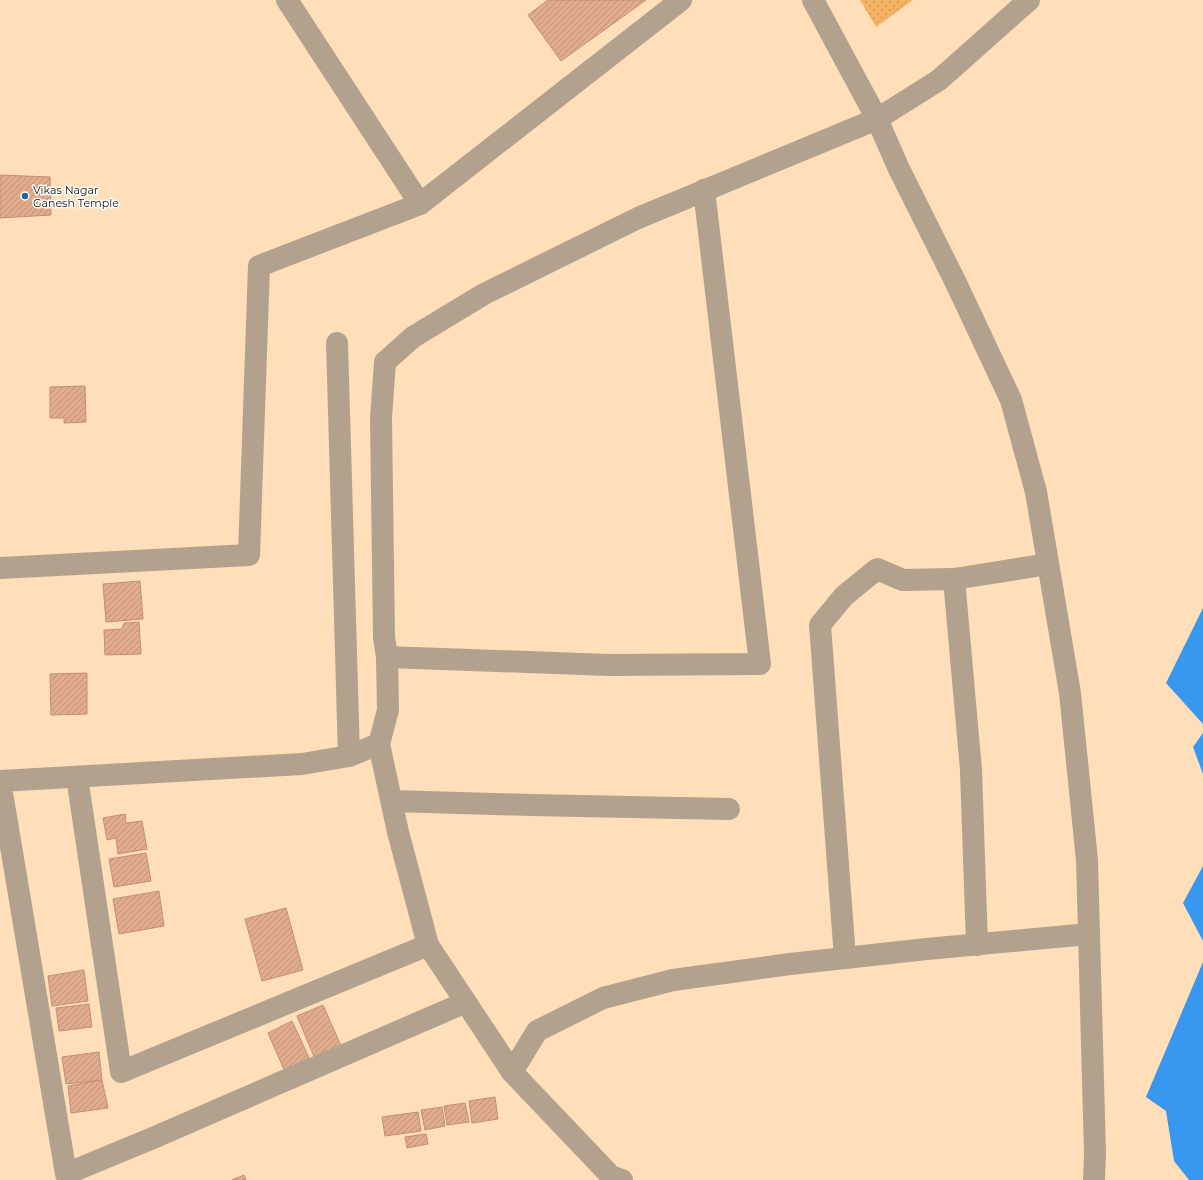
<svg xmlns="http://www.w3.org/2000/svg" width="1203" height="1180" font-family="Montserrat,sans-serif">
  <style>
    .green { fill: url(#green-dots) }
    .water { fill: #3897ef }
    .building { fill: url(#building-hatch); stroke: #c38f72 }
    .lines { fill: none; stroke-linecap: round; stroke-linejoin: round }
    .street { stroke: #b2a18d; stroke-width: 22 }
    .poi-dot { fill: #276299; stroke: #fff; stroke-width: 1.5 }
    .labels { text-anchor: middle; stroke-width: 3; stroke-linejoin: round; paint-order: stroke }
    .poi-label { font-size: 11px; fill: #201202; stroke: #fff; text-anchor: start }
  </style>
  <defs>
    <pattern id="green-dots" width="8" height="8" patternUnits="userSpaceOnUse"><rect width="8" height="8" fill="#f2b163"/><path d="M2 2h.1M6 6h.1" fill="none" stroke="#cf9754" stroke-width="1.8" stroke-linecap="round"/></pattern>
    <pattern id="building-hatch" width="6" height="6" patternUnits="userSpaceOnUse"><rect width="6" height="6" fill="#e1ab8e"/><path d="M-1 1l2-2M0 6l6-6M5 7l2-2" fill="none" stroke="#c19279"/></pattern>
  </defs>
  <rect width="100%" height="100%" fill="#ffdeba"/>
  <!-- green -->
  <polygon class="green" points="860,0 913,0 876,27"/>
  <!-- water -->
  <g class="water">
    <polygon points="1203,608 1203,724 1166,683"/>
    <polygon points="1203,733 1203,774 1193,747"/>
    <polygon points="1203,866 1203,941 1183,903"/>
    <polygon points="1203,962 1203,1180 1189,1180 1174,1161 1166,1111 1146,1097"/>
  </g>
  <!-- building -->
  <g class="building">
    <polygon points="548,0 646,0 561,61 528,15"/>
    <polygon points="0,175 50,177 51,215 0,218"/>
    <polygon points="85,386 86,422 64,423 64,418 50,418 50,387"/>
    <polygon points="140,581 143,619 106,622 103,584"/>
    <polygon points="139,622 141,654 105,655 104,630 122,629 124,623"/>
    <polygon points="87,673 87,714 51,715 50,674"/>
    <polygon points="125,814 126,823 142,821 147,849 118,854 116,838 107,840 103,818"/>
    <polygon points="146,853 151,881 114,887 109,859"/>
    <polygon points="159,891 164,926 119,934 113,899"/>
    <polygon points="286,908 303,970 262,981 245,919"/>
    <polygon points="84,970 88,1001 52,1006 48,976"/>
    <polygon points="89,1004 92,1027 59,1031 56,1008"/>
    <polygon points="323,1005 342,1048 315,1059 297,1016"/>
    <polygon points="292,1021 311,1062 286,1074 268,1033"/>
    <polygon points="99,1052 102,1080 66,1084 62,1057"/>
    <polygon points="102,1080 108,1108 71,1113 68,1086"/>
    <polygon points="495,1097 498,1119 472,1123 469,1101"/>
    <polygon points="465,1103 469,1122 447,1125 444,1106"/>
    <polygon points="442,1107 445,1126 425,1130 421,1110"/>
    <polygon points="418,1112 421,1131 385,1136 382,1117"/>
    <polygon points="426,1134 428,1144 407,1148 405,1137"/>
    <polygon points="244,1175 246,1180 232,1180"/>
  </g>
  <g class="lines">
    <!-- street -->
    <g class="street">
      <polyline points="287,0 420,204"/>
      <polyline points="813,0 877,119 899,169 956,283 1011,400 1036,492 1070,693 1087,860 1095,1154 1094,1180"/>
      <polyline points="337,343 349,756 302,764 0,781 66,1174 153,1138 466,1002"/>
      <polyline points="0,568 249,555 259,266 420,204 681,0"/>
      <polyline points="954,579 971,770 977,945"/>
      <polyline points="387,657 609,665 760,664 704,190"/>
      <polyline points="379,744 398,832 428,945 512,1072 611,1176 622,1180"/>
      <polyline points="349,756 379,744 388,710 387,657 384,637 381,418 385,362 413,337 484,294 638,218 877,119 939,80 1029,0"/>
      <polyline points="77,777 121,1072 428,945"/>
      <polyline points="392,801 531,805 729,809"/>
      <polyline points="845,958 820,625 844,596 877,569 903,580 954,579 1048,564"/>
      <polyline points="512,1072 537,1031 603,998 673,980 790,964 927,949 1089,934"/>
    </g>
  </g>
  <!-- markers -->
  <circle class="poi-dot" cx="25" cy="196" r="4"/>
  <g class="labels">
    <!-- poi labels -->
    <g class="poi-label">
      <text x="33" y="194">Vikas Nagar<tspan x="33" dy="13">Ganesh Temple</tspan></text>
    </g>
  </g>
</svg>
